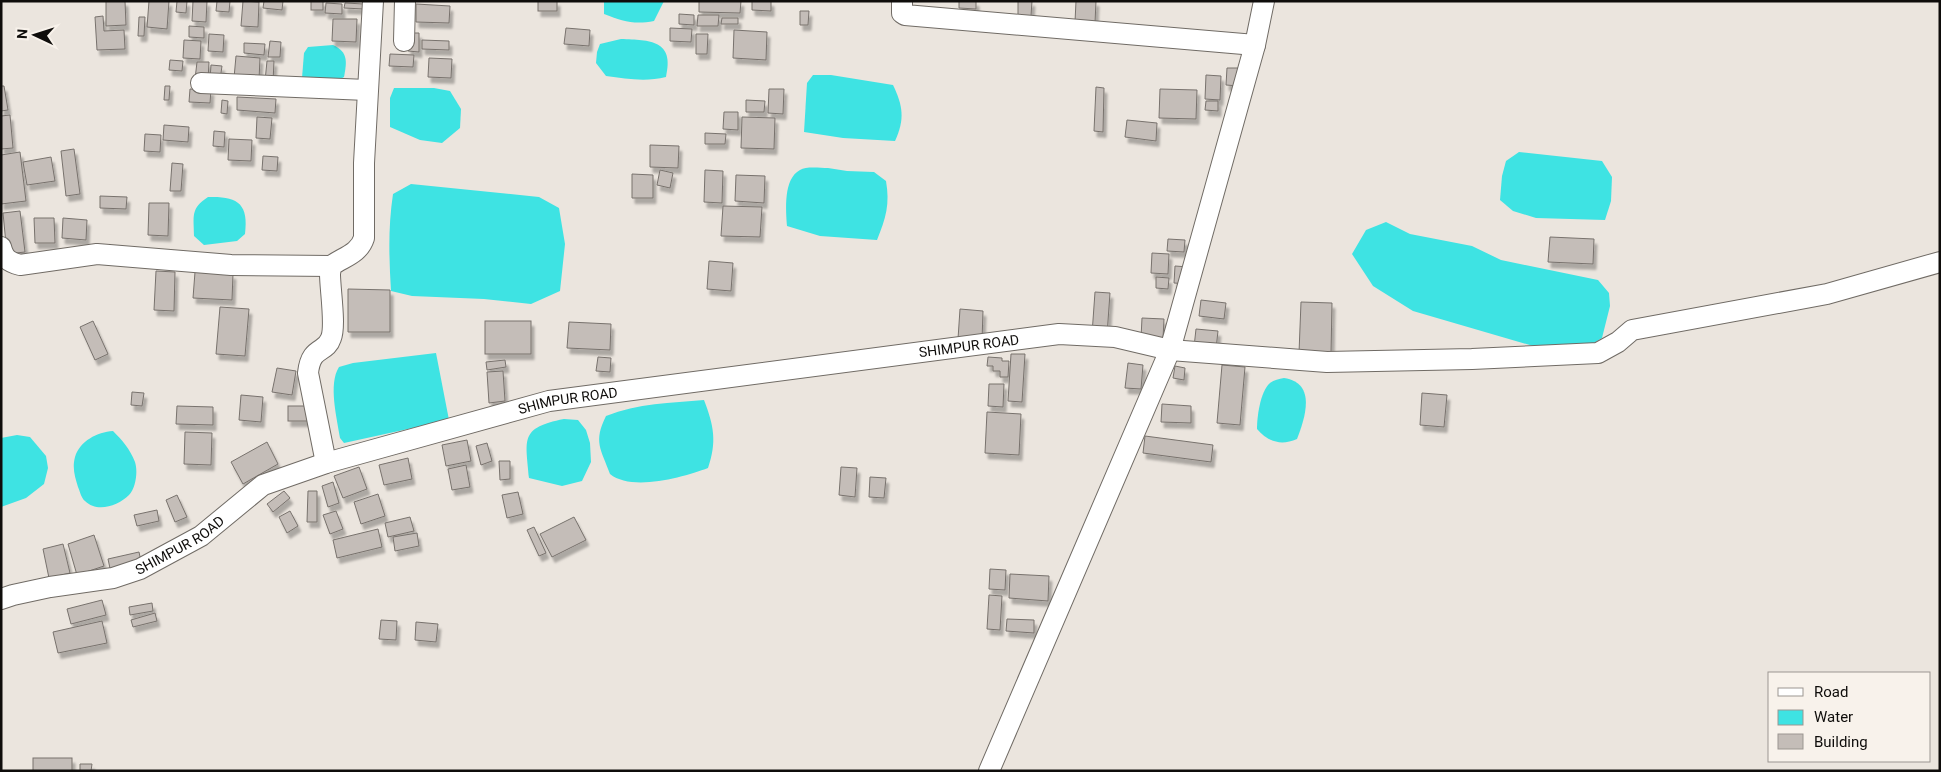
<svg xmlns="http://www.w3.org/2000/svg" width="1941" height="772" font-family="Roboto,sans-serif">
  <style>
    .water { fill: #3ee3e3 }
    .building { fill: #c4bdb8; stroke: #78726d; filter: url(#shadow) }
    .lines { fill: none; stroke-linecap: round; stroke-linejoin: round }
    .minor-casing { stroke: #706b65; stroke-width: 22 }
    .minor { stroke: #fff; stroke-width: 20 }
    .labels { text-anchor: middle; stroke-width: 4; stroke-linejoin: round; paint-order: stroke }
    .street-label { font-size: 14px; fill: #0f0d0b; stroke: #f8f2eb }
  </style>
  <defs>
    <filter id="shadow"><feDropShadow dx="3" dy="5.5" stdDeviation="1" flood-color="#0004"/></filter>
  </defs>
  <rect width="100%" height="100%" fill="#ebe5de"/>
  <!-- water -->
  <g class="water">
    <path d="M 604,1 L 664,1 L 654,21 C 634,25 622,21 604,14 Z"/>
    <path d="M 621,39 C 650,40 675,40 666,77 C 646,82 627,79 606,76 L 596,63 L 597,52 L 600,44 Z"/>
    <path d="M 333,45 C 348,52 347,61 344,77 L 335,82 L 302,78 L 304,53 L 308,47 Z"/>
    <path d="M 813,75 L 831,75 L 893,85 C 903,106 905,119 895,141 L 843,138 L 804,132 L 807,83 Z"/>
    <polygon points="394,88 434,88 450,91 461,109 460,128 442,143 420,140 390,127 390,98"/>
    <polygon points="1519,152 1602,161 1612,177 1611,201 1605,220 1536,218 1513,211 1500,200 1502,176 1506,161"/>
    <path d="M 828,168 L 847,171 L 874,172 L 886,181 C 890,204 886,218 877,240 L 820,236 L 787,226 C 786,210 783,179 800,170 C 806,166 820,168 828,168 Z"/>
    <path d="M 411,184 L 539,197 L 559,208 L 565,244 L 560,291 L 531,304 L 484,299 L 412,296 L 391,291 C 389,258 388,227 393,194 Z"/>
    <path d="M 208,197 C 237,196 249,203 245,234 L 237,241 L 204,245 L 194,236 C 194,216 190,209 208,197 Z"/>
    <polygon points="1386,222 1410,234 1472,246 1501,260 1598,280 1609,293 1610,306 1602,338 1592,344 1540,348 1413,311 1373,286 1352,254 1366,230"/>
    <path d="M 436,353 L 449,420 L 344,443 L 340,438 C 337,418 328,384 339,367 L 353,363 Z"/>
    <path d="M 1284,378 C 1317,383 1305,418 1297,439 C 1281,446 1268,442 1257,429 C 1257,417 1260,392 1270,383 C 1274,380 1279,379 1284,378 Z"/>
    <path d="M 704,400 C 714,426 717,442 708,468 C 684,477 632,492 610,474 C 601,449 593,442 606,416 C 638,403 671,403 704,400 Z"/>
    <path d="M 564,419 L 578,420 L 586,430 L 590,443 L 591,462 L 582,481 L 562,486 L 529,478 C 526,439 519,428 564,419 Z"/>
    <path d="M 113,431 C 122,440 130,449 135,462 C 138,471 136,488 129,495 C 118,506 97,513 85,501 C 81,498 80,491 78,487 C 75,477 72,468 75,457 C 80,441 97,432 113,431 Z"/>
    <polygon points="17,435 30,437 46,456 48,468 44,484 26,498 1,507 1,438"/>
  </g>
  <!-- building -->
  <g class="building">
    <polygon points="106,1 125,1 126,25 106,26"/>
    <polygon points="149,1 169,1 167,29 147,27"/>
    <polygon points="177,1 187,1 186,13 176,12"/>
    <polygon points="193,1 207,1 206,22 192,21"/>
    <polygon points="217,1 230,1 229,12 216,11"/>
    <polygon points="243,1 259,2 258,27 241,26"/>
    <polygon points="264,1 283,1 282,10 263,8"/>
    <rect x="311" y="1" width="12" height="9"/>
    <rect x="538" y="1" width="19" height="10"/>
    <polygon points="699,1 741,1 740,13 699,12"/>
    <polygon points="752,1 771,1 771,11 752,10"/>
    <polygon points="959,1 976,1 976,9 959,8"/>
    <polygon points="1018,1 1032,1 1031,16 1018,16"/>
    <polygon points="1076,1 1096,1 1095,23 1075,22"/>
    <polygon points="326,3 342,4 342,14 325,13"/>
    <polygon points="345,3 364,4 364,9 344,8"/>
    <polygon points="416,4 450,6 449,23 416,22"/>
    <polygon points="800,11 809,11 808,25 800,25"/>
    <polygon points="679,14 694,15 694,25 679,24"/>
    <polygon points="698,15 719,15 718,26 697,26"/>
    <polygon points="103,16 104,31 124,30 125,49 97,50 95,17"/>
    <polygon points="139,17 145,17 144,36 138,36"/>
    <polygon points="722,18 738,18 738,24 721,24"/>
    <polygon points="333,19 357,19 356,42 332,41"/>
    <polygon points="189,26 204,27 204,38 189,37"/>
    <polygon points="566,28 590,30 589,46 564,44"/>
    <polygon points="670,28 692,29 691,42 670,41"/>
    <polygon points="734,30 767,32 766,60 733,58"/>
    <polygon points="408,33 419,33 419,52 408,51"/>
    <polygon points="209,34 224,35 223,52 208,51"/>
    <polygon points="696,34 708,34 707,54 696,54"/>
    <polygon points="184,40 201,41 200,59 183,58"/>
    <polygon points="422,40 449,41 449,50 422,49"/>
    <polygon points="270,41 281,42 280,57 268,57"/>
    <polygon points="244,43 265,44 264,55 244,53"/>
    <polygon points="390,54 414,55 413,67 389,66"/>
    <polygon points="236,56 260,58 259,80 234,78"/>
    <polygon points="429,58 452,59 451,78 428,77"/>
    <polygon points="170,60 183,61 182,71 169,70"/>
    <polygon points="267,61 274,61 273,82 265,81"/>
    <polygon points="197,62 209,62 208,80 195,79"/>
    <polygon points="211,65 222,66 220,80 210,79"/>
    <polygon points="1227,68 1240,68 1239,86 1226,85"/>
    <polygon points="1206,75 1221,76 1220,100 1205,99"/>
    <polygon points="1,86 4,86 8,110 1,111"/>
    <polygon points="165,86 170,86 169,100 164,100"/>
    <polygon points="1096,87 1104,88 1103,132 1094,131"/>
    <polygon points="190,89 211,90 210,103 189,102"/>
    <polygon points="769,89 784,89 783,114 768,113"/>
    <polygon points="1160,89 1197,90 1196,119 1159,118"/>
    <polygon points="237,97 276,99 275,113 237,110"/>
    <polygon points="222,100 228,101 227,114 221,113"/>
    <polygon points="746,100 765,101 764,112 746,112"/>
    <polygon points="1206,101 1218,101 1218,111 1205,110"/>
    <polygon points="724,112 738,112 738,130 723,129"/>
    <polygon points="10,115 13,148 1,149 1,116"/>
    <polygon points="257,117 272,118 270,139 256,138"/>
    <polygon points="742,117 775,118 774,149 741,148"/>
    <polygon points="1127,120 1157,123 1156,141 1125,137"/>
    <polygon points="164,125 189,127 188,142 163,140"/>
    <polygon points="214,131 225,132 224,147 213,146"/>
    <polygon points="705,133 726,134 725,144 705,144"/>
    <polygon points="145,134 161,135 160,152 144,151"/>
    <polygon points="229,139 252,140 251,161 228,160"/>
    <polygon points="650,145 679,146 678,168 650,167"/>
    <polygon points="74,149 80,194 66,196 61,151"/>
    <polygon points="20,152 26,201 1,204 1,155"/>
    <polygon points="263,156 278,157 277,171 262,170"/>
    <polygon points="51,157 55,181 27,185 23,162"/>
    <polygon points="172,163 183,164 181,191 170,191"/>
    <polygon points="660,170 673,173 670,188 657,185"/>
    <polygon points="705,170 723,171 722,203 704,202"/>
    <polygon points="632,174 653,175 653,198 632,198"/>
    <polygon points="736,175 765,176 764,203 735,201"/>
    <polygon points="100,196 127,197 126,209 100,208"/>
    <polygon points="149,203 169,203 168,236 148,235"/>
    <polygon points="723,206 762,207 760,237 721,236"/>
    <polygon points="20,211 25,252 7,254 3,213"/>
    <polygon points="34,218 54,218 55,243 35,243"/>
    <polygon points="63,218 87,220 86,240 62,238"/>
    <polygon points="1550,237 1594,239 1593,264 1548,262"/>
    <polygon points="1168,239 1185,240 1184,252 1167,251"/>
    <polygon points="1152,253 1169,254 1168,274 1151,273"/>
    <polygon points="709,261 733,263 731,291 707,289"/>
    <polygon points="1175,266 1189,267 1188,284 1174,283"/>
    <polygon points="156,271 175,272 174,311 154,310"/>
    <polygon points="195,272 233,274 232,300 193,298"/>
    <polygon points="1156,277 1169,278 1168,289 1156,288"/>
    <polygon points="348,289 390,290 390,332 348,332"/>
    <polygon points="1095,292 1110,293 1107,335 1092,334"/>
    <polygon points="1201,300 1226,303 1224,319 1199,316"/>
    <polygon points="1301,302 1332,303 1331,354 1299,353"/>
    <polygon points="220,307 249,309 245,356 216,354"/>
    <polygon points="960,309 983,311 982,341 958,339"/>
    <polygon points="1142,318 1164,319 1163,339 1141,338"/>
    <polygon points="93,321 108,354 95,360 80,327"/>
    <rect x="485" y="321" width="46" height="33"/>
    <polygon points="569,322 611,324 610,350 567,348"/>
    <polygon points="1196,329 1218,331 1216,349 1194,347"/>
    <polygon points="1011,354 1025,354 1022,402 1008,401"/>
    <polygon points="598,357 611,358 610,372 596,371"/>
    <polygon points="988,357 1002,358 1002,361 1009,361 1008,377 1000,377 1000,371 993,371 993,366 987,366"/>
    <polygon points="505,360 506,367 487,370 486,362"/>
    <polygon points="1128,363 1143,365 1141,389 1125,388"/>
    <polygon points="1222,365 1245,367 1240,425 1217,423"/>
    <polygon points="1175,366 1185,368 1184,380 1173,378"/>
    <polygon points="277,368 296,371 292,395 272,392"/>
    <polygon points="503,371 505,401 489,403 487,372"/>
    <polygon points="989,384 1004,384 1003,407 988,406"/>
    <polygon points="132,392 144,393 142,406 131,405"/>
    <polygon points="1422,393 1447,395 1444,427 1420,425"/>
    <polygon points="241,395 263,397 261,422 239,420"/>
    <polygon points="1162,404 1191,406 1191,423 1161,422"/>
    <polygon points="177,406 213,407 213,425 176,424"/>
    <rect x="288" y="406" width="21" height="15"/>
    <polygon points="987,412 1021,414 1019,455 985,453"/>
    <polygon points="185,432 212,433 211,465 184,464"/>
    <polygon points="1145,436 1213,445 1211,462 1143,453"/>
    <polygon points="467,440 471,461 446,466 442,445"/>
    <polygon points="267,442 278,464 243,484 231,462"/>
    <polygon points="487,443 492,461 481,465 476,446"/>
    <polygon points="408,458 412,479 384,485 379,465"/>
    <polygon points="499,461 510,461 510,479 500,480"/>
    <polygon points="466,465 470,487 452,490 448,469"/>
    <polygon points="359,467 367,489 343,498 334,476"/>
    <polygon points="841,467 857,468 855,497 839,495"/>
    <polygon points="870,477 886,478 884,498 869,497"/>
    <polygon points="333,482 339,503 328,507 322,486"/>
    <polygon points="284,491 290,498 273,512 267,504"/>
    <polygon points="308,491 317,491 317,522 307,522"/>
    <polygon points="518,492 523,514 507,518 502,495"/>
    <polygon points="378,494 385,516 361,524 354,502"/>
    <polygon points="177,495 187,517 175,522 166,500"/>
    <polygon points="157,510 159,521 137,526 134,515"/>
    <polygon points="290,511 298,526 287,533 279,517"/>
    <polygon points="336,511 343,529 330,534 323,515"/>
    <polygon points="410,517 414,531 388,537 385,523"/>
    <polygon points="574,517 586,540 552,557 540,534"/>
    <polygon points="534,527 546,553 539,556 527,530"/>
    <polygon points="378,529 382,547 337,558 333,540"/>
    <polygon points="417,533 419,546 395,551 393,537"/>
    <polygon points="94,535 104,566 77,575 68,544"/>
    <polygon points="63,544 70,573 49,578 43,549"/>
    <polygon points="139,552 142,566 111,573 108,559"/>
    <polygon points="990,569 1006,570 1005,590 989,589"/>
    <polygon points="1010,574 1049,576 1048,601 1009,598"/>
    <polygon points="989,595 1002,596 1000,630 987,629"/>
    <polygon points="102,600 106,615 71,624 67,609"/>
    <polygon points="152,603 153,611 130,615 129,607"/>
    <polygon points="155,613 157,621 133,627 131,620"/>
    <polygon points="1007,619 1034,620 1034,633 1006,631"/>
    <polygon points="381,620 397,621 396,640 379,639"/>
    <polygon points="102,621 107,643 58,653 53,632"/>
    <polygon points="416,622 438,624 436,642 415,640"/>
    <rect x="33" y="758" width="39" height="13"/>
    <polygon points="80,764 92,764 91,771 80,771"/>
  </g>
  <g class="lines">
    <!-- minor casing -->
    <g class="minor-casing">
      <g id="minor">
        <polyline points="902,1 902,13 905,15 1255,45"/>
        <polyline points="404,41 405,1"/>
        <polyline points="201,83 367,90"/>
        <path d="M 1,247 C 4,259 9,262 20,265 L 97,254 L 231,265 L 331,266"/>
        <path d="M 326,463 L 308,373 C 311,345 326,354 331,338 C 336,326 330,289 330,274 L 331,266 C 343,257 359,254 364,238 L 364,163 L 373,1"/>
        <path id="s1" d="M 1,599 L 13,595 L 50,587 L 113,578 L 140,569 L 201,536 L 263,485 L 326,463 L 549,401 L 1059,334 L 1115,337 L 1170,350 L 1327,362 L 1472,359 L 1598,353 L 1618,342 L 1632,330 L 1827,294 L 1940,262"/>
        <polyline points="989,771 1170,350 1255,45 1264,1"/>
      </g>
    </g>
    <!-- minor -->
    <use href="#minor" class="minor"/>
  </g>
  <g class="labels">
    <!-- street labels -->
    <g class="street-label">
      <text dy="5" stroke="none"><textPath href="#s1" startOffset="1014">SHIMPUR ROAD</textPath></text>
      <text dy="5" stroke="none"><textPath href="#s1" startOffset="609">SHIMPUR ROAD</textPath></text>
      <text dy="5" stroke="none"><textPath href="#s1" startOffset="189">SHIMPUR ROAD</textPath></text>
    </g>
  </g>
  <!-- border -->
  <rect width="1941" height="772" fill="none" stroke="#0f0d0b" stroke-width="5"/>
  <!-- legend -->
  <rect x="1768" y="672" width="162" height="90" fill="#f8f2eb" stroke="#9b9691"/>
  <rect x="1778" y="688" width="25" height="8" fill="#ffffff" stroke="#9b9691"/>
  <text x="1814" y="697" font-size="15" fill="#0f0d0b">Road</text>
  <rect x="1778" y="710" width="25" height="15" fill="#3ee3e3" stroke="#9b9691"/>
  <text x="1814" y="722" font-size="15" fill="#0f0d0b">Water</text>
  <rect x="1778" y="734" width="25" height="15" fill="#c4bdb8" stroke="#9b9691"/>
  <text x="1814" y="747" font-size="15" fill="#0f0d0b">Building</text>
  <!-- north arrow -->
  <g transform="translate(35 35) rotate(274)" stroke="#f8f2eb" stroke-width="4" paint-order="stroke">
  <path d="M0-4L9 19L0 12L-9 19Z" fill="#0f0d0b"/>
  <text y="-8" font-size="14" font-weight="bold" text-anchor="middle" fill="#0f0d0b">N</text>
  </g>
</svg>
